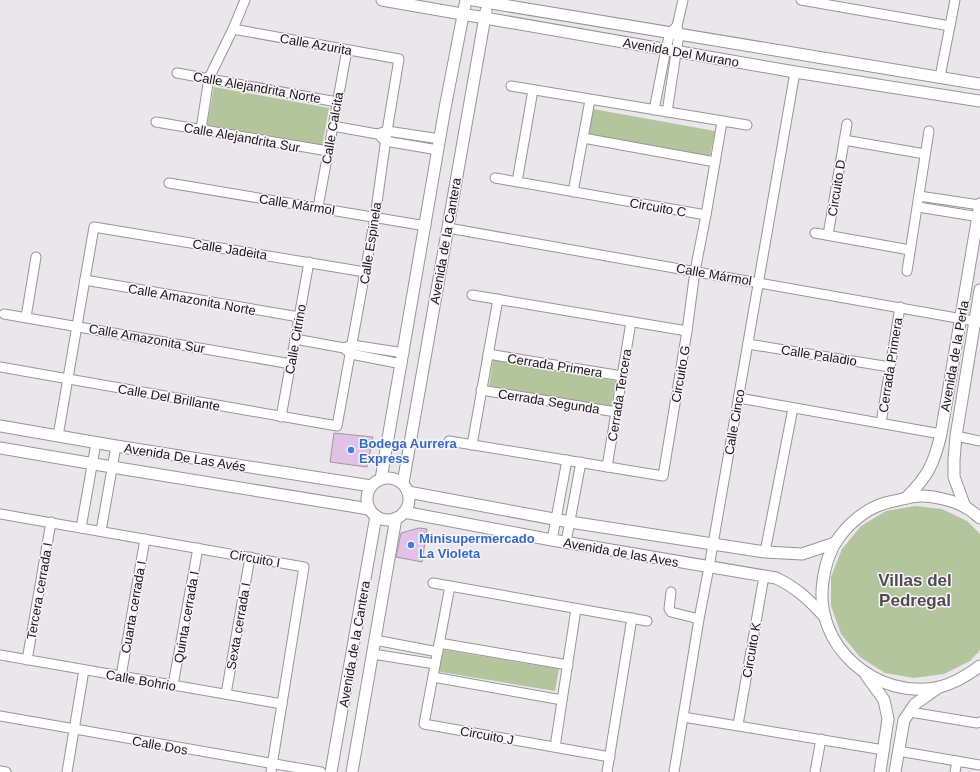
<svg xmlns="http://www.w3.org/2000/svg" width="980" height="772" font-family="Arial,sans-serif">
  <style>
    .green { fill: #b3c59d }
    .building { fill: #e1c2e6; stroke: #9e999e }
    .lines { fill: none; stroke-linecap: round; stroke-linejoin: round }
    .minor-casing { stroke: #989499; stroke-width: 11 }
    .tertiary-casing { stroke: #989499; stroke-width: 13 }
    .minor { stroke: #fff; stroke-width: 9 }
    .tertiary { stroke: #fff; stroke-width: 11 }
    .shop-dot { fill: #3f7fe0; stroke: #f8f4f9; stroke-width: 1.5 }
    .labels { text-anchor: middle; stroke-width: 3; stroke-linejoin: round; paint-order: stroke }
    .street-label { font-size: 13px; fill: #191719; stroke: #f8f4f9 }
    .shop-label { font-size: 13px; font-weight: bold; fill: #366cbe; stroke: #f8f4f9; text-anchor: start }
    .district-label { font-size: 17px; font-weight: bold; fill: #4e4b4f; stroke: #f8f4f9 }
  </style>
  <rect width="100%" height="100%" fill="#ebe6eb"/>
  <!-- green -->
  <g class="green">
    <polygon points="214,87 329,108 322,146 207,125"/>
    <polygon points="593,109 715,131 710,156 589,134"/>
    <polygon points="493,360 616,381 611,406 489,386"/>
    <polygon points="915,506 942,509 967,521 980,534 980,650 970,661 944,674 914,678 885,673 860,657 841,634 831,606 831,577 842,549 861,526 886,511"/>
    <polygon points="439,649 559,669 555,691 435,671"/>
  </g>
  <!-- building -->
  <g class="building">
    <polygon points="334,433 373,437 367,467 330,462"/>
    <polygon points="419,528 427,529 422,562 396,557 401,533"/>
  </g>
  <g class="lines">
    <!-- minor casing -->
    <g class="minor-casing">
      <g id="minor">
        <polyline points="801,0 950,26"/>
        <polyline points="177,73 337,102"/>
        <polyline points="940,77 955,0"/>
        <polyline points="511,86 747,125"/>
        <polyline points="654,110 666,49 670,33 675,28"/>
        <polyline points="667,112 679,34 677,26 683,0"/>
        <polyline points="156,122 328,151"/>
        <polyline points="333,126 377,134 387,131 440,139"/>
        <polyline points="201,129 209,78 233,29 245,0"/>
        <polyline points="381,137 385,141 438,150"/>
        <polyline points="583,138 715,162"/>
        <polyline points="844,140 925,154"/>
        <polyline points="495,178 706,215"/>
        <polyline points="517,182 533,90"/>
        <polyline points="169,183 426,226"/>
        <polyline points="573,192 590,100"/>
        <polyline points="919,196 980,205"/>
        <polyline points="318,207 347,50"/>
        <polyline points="918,207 980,217"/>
        <polyline points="448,228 980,322"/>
        <polyline points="815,233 910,250"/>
        <polyline points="828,235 847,124"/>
        <polyline points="907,271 929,131"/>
        <polyline points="85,280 299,317"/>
        <polyline points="472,295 687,331"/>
        <polyline points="4,314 291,364"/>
        <polyline points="26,317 36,257"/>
        <polyline points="295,339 344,348 352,345 404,353"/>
        <polyline points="748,344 890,367"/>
        <polyline points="346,350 351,354 402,364"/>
        <polyline points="488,354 622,376"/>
        <polyline points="0,367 337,426 375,217 387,131 399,59 233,29"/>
        <polyline points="481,390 616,412"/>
        <polyline points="739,398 941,434"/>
        <polyline points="281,417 309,262"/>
        <polyline points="881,423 900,307"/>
        <polyline points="58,436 94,227 365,272"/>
        <polyline points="956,436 980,441"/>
        <polyline points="449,441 663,476 687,331 695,271 706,215 722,122"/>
        <polyline points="472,445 498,299"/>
        <polyline points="607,467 631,322"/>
        <polyline points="0,514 304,567 271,772"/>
        <polyline points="81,528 96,443"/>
        <polyline points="101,531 116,446"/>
        <polyline points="552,540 567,460"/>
        <polyline points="566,542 581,462"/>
        <polyline points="765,552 793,408"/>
        <polyline points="433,583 647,621"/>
        <polyline points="450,586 424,724 610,757"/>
        <polyline points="671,592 669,609 671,612 699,619"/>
        <polyline points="375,640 438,652"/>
        <polyline points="439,643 568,665"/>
        <polyline points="373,654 435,664"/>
        <polyline points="0,655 282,704"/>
        <polyline points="27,660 51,522"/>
        <polyline points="121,676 145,539"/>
        <polyline points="433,677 562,700"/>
        <polyline points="173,685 198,548"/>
        <polyline points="226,694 250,557"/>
        <polyline points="910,712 977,723 980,722"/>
        <polyline points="0,716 321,772"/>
        <polyline points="683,717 884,750"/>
        <polyline points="738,725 764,576"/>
        <polyline points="555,747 576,609"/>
        <polyline points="898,751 980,765"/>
        <polyline points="0,771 6,772"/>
        <polyline points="67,772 84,670"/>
        <polyline points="607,772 632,618"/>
        <polyline points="674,772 699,619 709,567 795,72"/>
        <polyline points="815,772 821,739"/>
        <polyline points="955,772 957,761"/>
      </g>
    </g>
    <!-- tertiary casing -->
    <g class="tertiary-casing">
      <g id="tertiary">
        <polyline points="382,0 795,72 980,101"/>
        <polyline points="473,0 980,84"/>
        <polyline points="0,426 116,446 371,486"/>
        <polyline points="0,448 112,467 369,509"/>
        <circle cx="388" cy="499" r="21"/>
        <polyline points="381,479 445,108 466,0"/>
        <polyline points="403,483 486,11"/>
        <polyline points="408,492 570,522 765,552 802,554 835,543"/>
        <path d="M 906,498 C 928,476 934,464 941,434 L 980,204"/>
        <polyline points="965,507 954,477 954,460 956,436 980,290"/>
        <path d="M 404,512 L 552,540 L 776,578 C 797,588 809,600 825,617"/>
        <path d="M 980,518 C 975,514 971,510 965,507 C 955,501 934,496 921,496 C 913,496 903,499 894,501 C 872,505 854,518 840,536 C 830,549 825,565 823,581 C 813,646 876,701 940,687 C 955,683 968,675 980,666"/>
        <polyline points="866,675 884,700 888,719 880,772"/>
        <polyline points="331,772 376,516"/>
        <polyline points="352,772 396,518"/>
        <polyline points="895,772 904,720 915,704 939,687"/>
      </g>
    </g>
    <!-- minor -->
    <use href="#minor" class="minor"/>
    <!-- tertiary -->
    <use href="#tertiary" class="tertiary"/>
  </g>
  <!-- markers -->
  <g class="shop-dot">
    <circle cx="351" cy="450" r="4"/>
    <circle cx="411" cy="545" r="4"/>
  </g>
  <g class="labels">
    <!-- street labels -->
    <g class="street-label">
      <text transform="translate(316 44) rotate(10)" y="5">Calle Azurita</text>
      <text transform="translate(681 52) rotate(10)" y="5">Avenida Del Murano</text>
      <text transform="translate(257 87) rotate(10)" y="5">Calle Alejandrita Norte</text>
      <text transform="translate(332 128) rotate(-80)" y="5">Calle Calcita</text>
      <text transform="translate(242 137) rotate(10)" y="5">Calle Alejandrita Sur</text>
      <text transform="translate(836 188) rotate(-81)" y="5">Circuito D</text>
      <text transform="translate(297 204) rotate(9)" y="5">Calle Mármol</text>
      <text transform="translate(658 207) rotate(10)" y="5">Circuito C</text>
      <text transform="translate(445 241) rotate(-80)" y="5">Avenida de la Cantera</text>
      <text transform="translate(370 243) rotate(-81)" y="5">Calle Espinela</text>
      <text transform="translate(230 249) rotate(9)" y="5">Calle Jadeita</text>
      <text transform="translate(714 274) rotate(10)" y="5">Calle Mármol</text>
      <text transform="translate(192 299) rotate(10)" y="5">Calle Amazonita Norte</text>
      <text transform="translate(147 338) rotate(10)" y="5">Calle Amazonita Sur</text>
      <text transform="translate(295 339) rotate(-80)" y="5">Calle Citrino</text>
      <text transform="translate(819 355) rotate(9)" y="5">Calle Paladio</text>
      <text transform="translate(954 356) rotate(-80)" y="5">Avenida de la Perla</text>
      <text transform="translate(555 365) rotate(9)" y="5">Cerrada Primera</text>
      <text transform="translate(890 365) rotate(-81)" y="5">Cerrada Primera</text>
      <text transform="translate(680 374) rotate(-80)" y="5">Circuito G</text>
      <text transform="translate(619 395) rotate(-81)" y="5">Cerrada Tercera</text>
      <text transform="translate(169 397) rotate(10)" y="5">Calle Del Brillante</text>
      <text transform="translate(549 401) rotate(9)" y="5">Cerrada Segunda</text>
      <text transform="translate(734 422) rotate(-80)" y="5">Calle Cinco</text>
      <text transform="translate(185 457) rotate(9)" y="5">Avenida De Las Avés</text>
      <text transform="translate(621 552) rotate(10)" y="5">Avenida de las Aves</text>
      <text transform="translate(255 558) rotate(10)" y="5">Circuito I</text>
      <text transform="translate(39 591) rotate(-80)" y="5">Tercera cerrada I</text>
      <text transform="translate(133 607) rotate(-80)" y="5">Cuarta cerrada I</text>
      <text transform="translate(186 617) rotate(-80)" y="5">Quinta cerrada I</text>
      <text transform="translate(238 626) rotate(-80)" y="5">Sexta cerrada I</text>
      <text transform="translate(354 644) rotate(-80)" y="5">Avenida de la Cantera</text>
      <text transform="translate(751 650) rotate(-80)" y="5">Circuito K</text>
      <text transform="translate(141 680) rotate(10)" y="5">Calle Bohrio</text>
      <text transform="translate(487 735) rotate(10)" y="5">Circuito J</text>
      <text transform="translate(160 745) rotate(10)" y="5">Calle Dos</text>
    </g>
    <!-- shop labels -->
    <g class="shop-label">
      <text x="359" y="448">Bodega Aurrera<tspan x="359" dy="15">Express</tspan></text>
      <text x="419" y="543">Minisupermercado<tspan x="419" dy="15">La Violeta</tspan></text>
    </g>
    <!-- district labels -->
    <g class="district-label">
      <text x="915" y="586">Villas del<tspan x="915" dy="20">Pedregal</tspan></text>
    </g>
  </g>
</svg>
